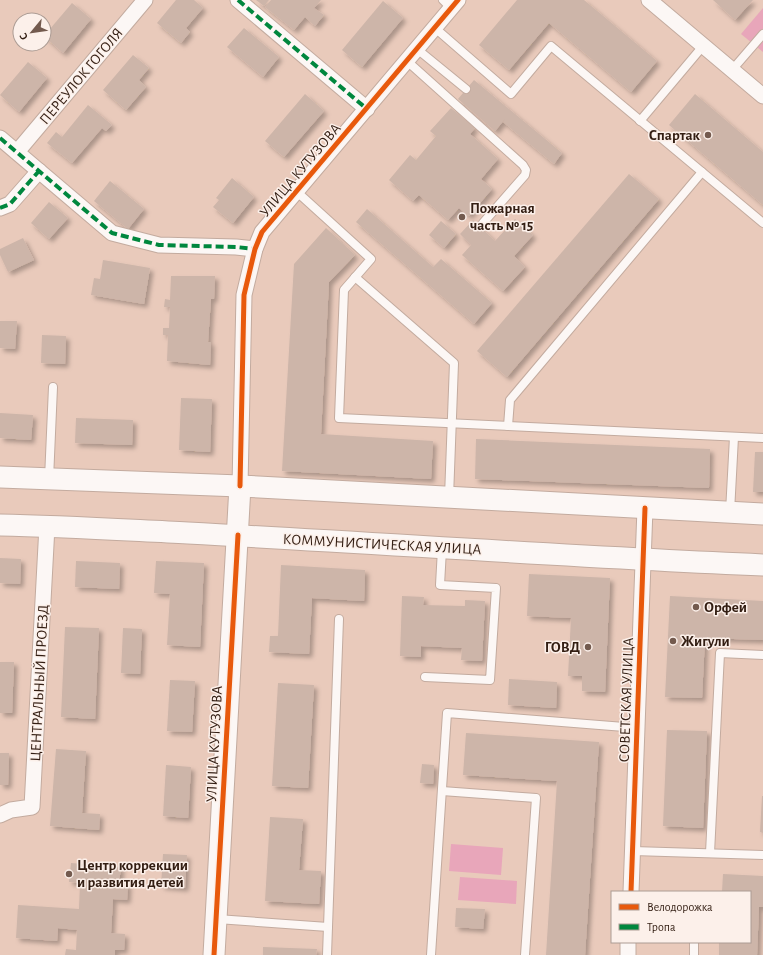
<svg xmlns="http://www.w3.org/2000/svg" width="763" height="955" font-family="'Alegreya Sans',sans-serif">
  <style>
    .green { fill: #e8a6ba }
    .building { fill: #cdb5a9; filter: url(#shadow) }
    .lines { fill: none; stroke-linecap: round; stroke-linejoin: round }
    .lane-casing { stroke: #c3ab9f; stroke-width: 10 }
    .street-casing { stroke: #c3ab9f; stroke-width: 17 }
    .secondary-casing { stroke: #c3ab9f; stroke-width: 23 }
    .lane { stroke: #fcf7f5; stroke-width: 8 }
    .street { stroke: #fcf7f5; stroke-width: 15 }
    .secondary { stroke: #fcf7f5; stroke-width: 21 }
    .quiet { stroke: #00873e; stroke-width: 4; stroke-dasharray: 8 4; stroke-linecap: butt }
    .cycleway-casing { stroke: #fcf0ea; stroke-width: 8 }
    .cycleway { stroke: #e8590c; stroke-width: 5 }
    .poi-dot { fill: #735a4e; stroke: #fcf0ea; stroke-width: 1.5 }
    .labels { text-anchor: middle; stroke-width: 3; stroke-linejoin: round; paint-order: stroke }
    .street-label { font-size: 15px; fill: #331e13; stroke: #fcf0ea }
    .poi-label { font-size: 15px; font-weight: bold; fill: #331e13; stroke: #fcf0ea; text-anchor: start }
  </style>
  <defs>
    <filter id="shadow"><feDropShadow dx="3.5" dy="3.5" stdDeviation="2" flood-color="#0004"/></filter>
  </defs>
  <rect width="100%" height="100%" fill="#e9cabb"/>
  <!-- green -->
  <g class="green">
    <polygon points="763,8 763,52 741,34"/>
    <polygon points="451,844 503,848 501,875 449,871"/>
    <polygon points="460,877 517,881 516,904 458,900"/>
  </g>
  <!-- building -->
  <g class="building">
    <polygon points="176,0 194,0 203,8 186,28 190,32 181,43 157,23"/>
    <polygon points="256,0 269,0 264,6"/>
    <polygon points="271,0 321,0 314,8 324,15 315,26 305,17 294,30 265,7"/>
    <polygon points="517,0 584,0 657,61 631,92 549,23 509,70 479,45"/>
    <polygon points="713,0 753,0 735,20"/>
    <polygon points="383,1 403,18 362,67 342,50"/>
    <polygon points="72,3 91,19 63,53 44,36"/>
    <polygon points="244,28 279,57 263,77 227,47"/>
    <polygon points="133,55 149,68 139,80 146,87 126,110 103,90"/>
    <polygon points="28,62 47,78 19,112 0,95"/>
    <polygon points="474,80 562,153 554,164 503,122 505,119 495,131 458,99"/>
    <polygon points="305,94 324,111 284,157 265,141"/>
    <polygon points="695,94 763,152 763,205 669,125"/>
    <polygon points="88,105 112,125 106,131 102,128 72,163 47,143 56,132 62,137"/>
    <polygon points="451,108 475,128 470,134 498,159 481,179 492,189 469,216 459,208 448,220 419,195 413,201 389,180 410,155 416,160 436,136 430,131"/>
    <polygon points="629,174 659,199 507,377 477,351"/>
    <polygon points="232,178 254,197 233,223 213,207 219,200 216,198"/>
    <polygon points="110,181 144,209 128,229 94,201"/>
    <polygon points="49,202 68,218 49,239 31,223"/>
    <polygon points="367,209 433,267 441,259 492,303 474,324 356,222"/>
    <polygon points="515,219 533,235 514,256 525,267 503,291 462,255 471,245 460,234 473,220 495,241"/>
    <polygon points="441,221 456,234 444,248 429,235"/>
    <polygon points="326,228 355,255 329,282 321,434 433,441 431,479 282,471 294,264"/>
    <polygon points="23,238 34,260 8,272 0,255 0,249"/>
    <polygon points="103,260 150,268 144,304 91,295 94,278 100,279"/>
    <polygon points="171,276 215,276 214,299 211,299 208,342 211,342 210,365 167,361 168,335 163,335 163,328 169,328 170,307 164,307 165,299 170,300"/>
    <polygon points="0,321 17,321 15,349 0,348"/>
    <polygon points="42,335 66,336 65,364 41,363"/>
    <polygon points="181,398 212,399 210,452 179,450"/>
    <polygon points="0,413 33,415 31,440 0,438"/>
    <polygon points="76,418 133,420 132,445 75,443"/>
    <polygon points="476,439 710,449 709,488 475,479"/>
    <polygon points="755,452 763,452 763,492 753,492"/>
    <polygon points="0,558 21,559 20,584 0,583"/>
    <polygon points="76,561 120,563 119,589 75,587"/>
    <polygon points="156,561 204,563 200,647 167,645 170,594 154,593"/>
    <polygon points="281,565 365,570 364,601 312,598 309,654 269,652 270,636 278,636"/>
    <polygon points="529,574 610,578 605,692 582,691 582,676 568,676 571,618 527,616"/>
    <polygon points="402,596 424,597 423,605 465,606 465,600 485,601 482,661 461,660 462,648 421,646 421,657 400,656"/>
    <polygon points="670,596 763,601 763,640 705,638 702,698 665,697"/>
    <polygon points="65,627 99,628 95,719 61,717"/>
    <polygon points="123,628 142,629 140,674 121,673"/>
    <polygon points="0,662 14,662 12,713 0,713"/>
    <polygon points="509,679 557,682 556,708 508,705"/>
    <polygon points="170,680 195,681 192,732 167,731"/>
    <polygon points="278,683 314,685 308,788 272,786"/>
    <polygon points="667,730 707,731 703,828 663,826"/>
    <polygon points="466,733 599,742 585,955 546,955 557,781 463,775"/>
    <polygon points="56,749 86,751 82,813 100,814 99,830 50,826"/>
    <polygon points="0,753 9,753 8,785 0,785"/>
    <polygon points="422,764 434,765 433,784 420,783"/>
    <polygon points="166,765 191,767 188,818 163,816"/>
    <polygon points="762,796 763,796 763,833 760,832"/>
    <polygon points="270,817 303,819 299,870 321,871 319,904 265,901"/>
    <polygon points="163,854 187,855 185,888 161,886"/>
    <polygon points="71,863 121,867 119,883 128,884 127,900 113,899 111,933 125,934 124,950 115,950 115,955 65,955 66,949 76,950 77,930 58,928 57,941 16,938 18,905 79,909 80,883 69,882"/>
    <polygon points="723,874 763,876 763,907 759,907 757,955 719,955 719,942 750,942 750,892 722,892"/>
    <polygon points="456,908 485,909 483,929 455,927"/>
    <polygon points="263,947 317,949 316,955 263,955"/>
  </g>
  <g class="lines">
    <!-- lane casing -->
    <g class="lane-casing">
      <g id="lane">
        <polyline points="443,0 451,8"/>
        <polyline points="435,28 511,94 551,46 763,223"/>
        <polyline points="417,49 466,89"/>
        <polyline points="407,61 523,165 526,170 525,175 483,223"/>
        <polyline points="732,70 763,34"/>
        <polyline points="640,121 703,46"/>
        <polyline points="296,191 371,259 344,290 339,418 763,438"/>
        <polyline points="355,277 454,363 449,497"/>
        <polyline points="508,426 510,400 702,172"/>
        <polyline points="49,479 53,387"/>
        <polyline points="730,512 734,437"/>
        <polyline points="425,677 490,680 496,588 440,585 442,549"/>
        <polyline points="442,791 536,798 525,955"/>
        <polyline points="633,851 763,855"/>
        <polyline points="710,853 720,653 763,655"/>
        <polyline points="217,919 328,927"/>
        <polyline points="327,955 339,619"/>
        <polyline points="431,955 447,713 637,728"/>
        <polyline points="694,955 694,942"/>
      </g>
    </g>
    <!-- street casing -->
    <g class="street-casing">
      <g id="street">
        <polyline points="238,0 367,109"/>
        <polyline points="649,0 763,96"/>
        <polyline points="0,138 112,233 159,245 236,247 255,249"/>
        <polyline points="17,152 145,0"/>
        <polyline points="0,208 10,204 39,171"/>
        <polyline points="240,486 244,295 255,249 262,232 458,0"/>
        <polyline points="0,815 11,810 32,807 47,526"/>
        <polyline points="631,892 645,508"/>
        <polyline points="628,955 628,942"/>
      </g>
    </g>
    <!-- secondary casing -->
    <g class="secondary-casing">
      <g id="secondary">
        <polyline points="0,477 240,486 763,514"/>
        <path d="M 0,525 C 63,526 125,530 188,533 C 380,543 571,557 763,565"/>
        <polyline points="214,955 240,486"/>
      </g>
    </g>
    <!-- lane -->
    <use href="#lane" class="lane"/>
    <!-- street -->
    <use href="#street" class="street"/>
    <!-- secondary -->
    <use href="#secondary" class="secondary"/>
    <!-- quiet -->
    <g class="quiet">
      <polyline points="238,0 367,109"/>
      <polyline points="0,138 112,233 159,245 236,247 255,249"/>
      <polyline points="0,208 10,204 39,171"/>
    </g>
    <!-- cycleway casing -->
    <g class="cycleway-casing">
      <g id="cycleway">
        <polyline points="240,486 244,295 255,249 262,232 458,0"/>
        <polyline points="631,892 645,508"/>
        <polyline points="214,955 238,535"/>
      </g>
    </g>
    <!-- cycleway -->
    <use href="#cycleway" class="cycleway"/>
  </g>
  <!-- markers -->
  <g class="poi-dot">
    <circle cx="708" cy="135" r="4"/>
    <circle cx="462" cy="217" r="4"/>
    <circle cx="696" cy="607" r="4"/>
    <circle cx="673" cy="641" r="4"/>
    <circle cx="588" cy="647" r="4"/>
    <circle cx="69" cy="874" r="4"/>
  </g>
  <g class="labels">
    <!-- street labels -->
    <g class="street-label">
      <text transform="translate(81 76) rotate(-50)" y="5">ПЕРЕУЛОК ГОГОЛЯ</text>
      <text transform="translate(300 170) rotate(-50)" y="5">УЛИЦА КУТУЗОВА</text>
      <text transform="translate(382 544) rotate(3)" y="5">КОММУНИСТИЧЕСКАЯ УЛИЦА</text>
      <text transform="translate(39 683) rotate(-87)" y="5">ЦЕНТРАЛЬНЫЙ ПРОЕЗД</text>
      <text transform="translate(626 700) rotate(-88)" y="5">СОВЕТСКАЯ УЛИЦА</text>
      <text transform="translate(214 744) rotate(-87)" y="5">УЛИЦА КУТУЗОВА</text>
    </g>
    <!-- poi labels -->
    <g class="poi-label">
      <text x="700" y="140" text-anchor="end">Спартак</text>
      <text x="470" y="213">Пожарная<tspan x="470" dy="17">часть № 15</tspan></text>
      <text x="704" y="612">Орфей</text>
      <text x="681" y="646">Жигули</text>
      <text x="580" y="652" text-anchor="end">ГОВД</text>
      <text x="77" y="870">Центр коррекции<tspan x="77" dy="17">и развития детей</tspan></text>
    </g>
  </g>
  <!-- legend -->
  <rect x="611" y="891" width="140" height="52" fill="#fcf0ea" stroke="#ac9c94"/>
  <rect x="619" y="904" width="20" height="6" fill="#e8590c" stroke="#ac9c94"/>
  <text x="647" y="911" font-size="12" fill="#331e13">Велодорожка</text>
  <rect x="619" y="924" width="20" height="6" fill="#00873e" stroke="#ac9c94"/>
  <text x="647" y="931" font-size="12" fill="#331e13">Тропа</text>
  <!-- north arrow -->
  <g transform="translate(32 32) rotate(241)"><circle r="19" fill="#fcf0ea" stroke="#ac9c94"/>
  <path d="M0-3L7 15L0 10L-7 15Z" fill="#735a4e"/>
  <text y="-6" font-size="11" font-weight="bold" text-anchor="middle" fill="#331e13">С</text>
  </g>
</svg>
